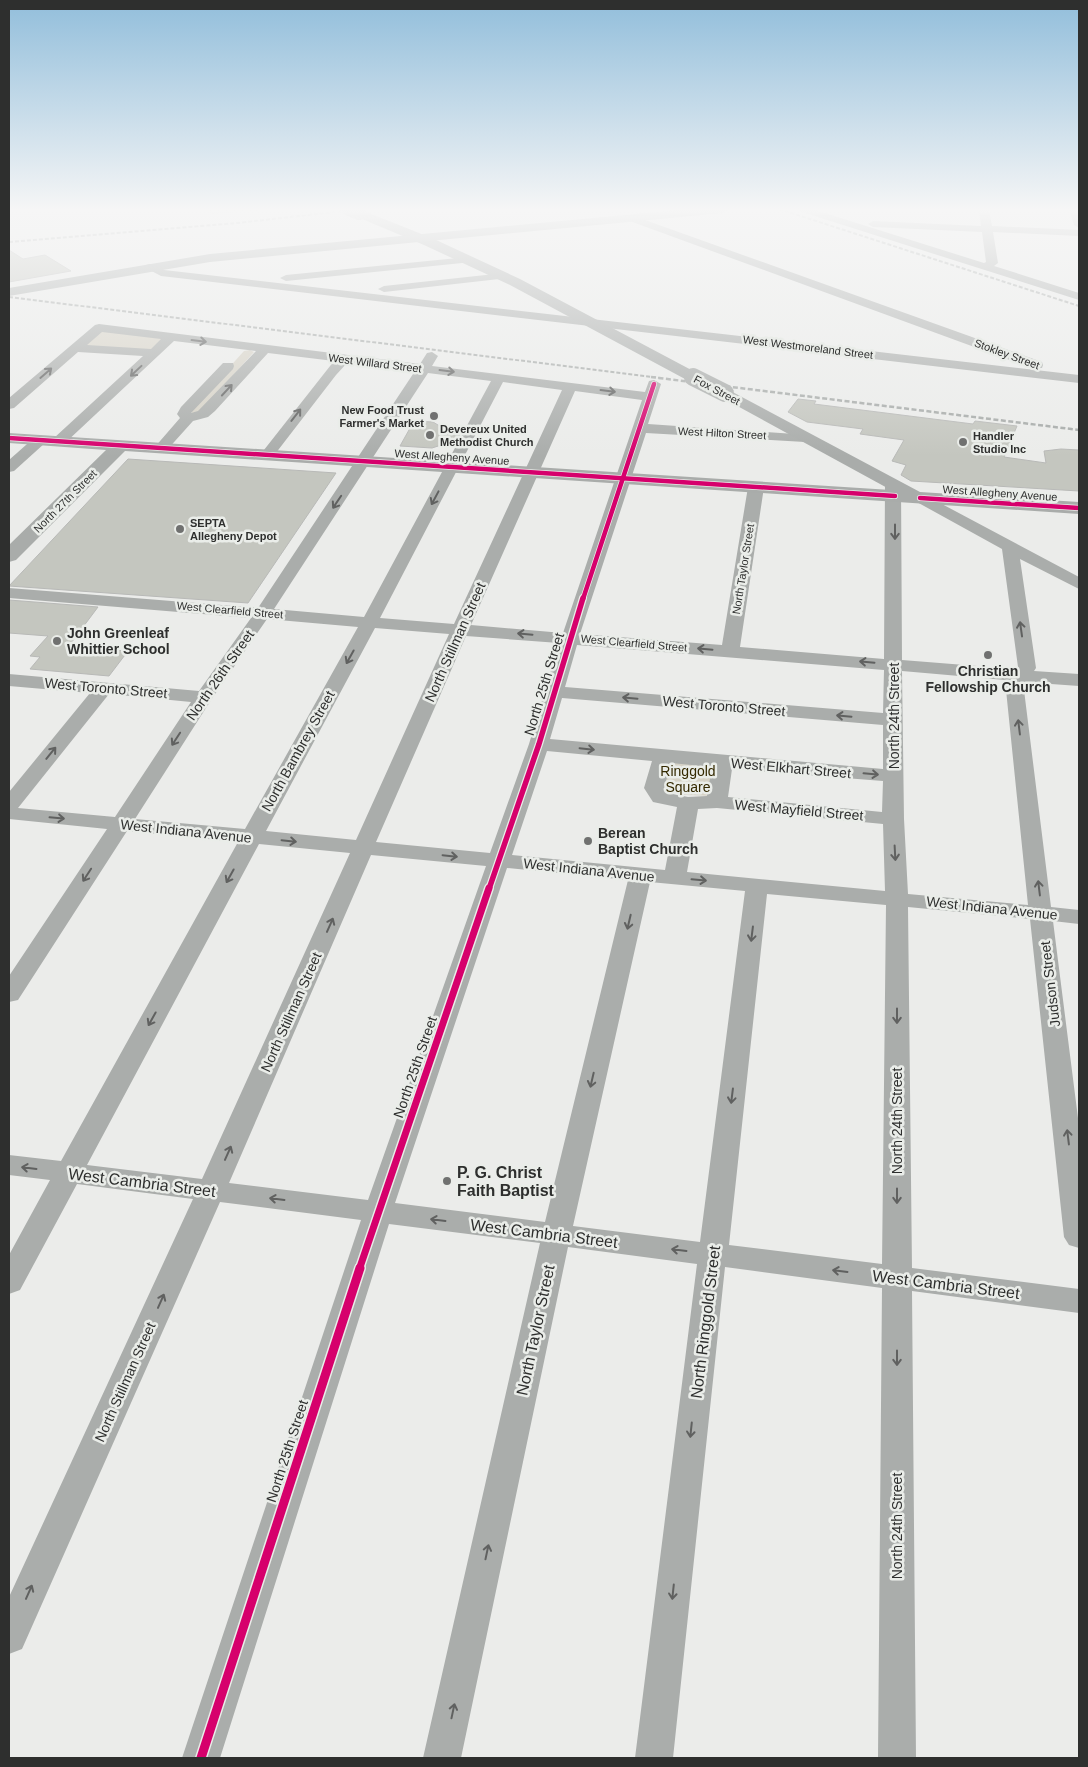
<svg xmlns="http://www.w3.org/2000/svg" width="1088" height="1767" font-family="Helvetica,sans-serif">
  <style>
    .green { fill: #d6d2c6 }
    .building { fill: #c4c6bf; stroke: #b8b9b7 }
    .lines { fill: none; stroke-linecap: round; stroke-linejoin: round }
    .street { fill: #aaadab; fill-rule: evenodd }
    .secondary { fill: #a9acaa; fill-rule: evenodd }
    .primary { fill: #acb0ae; fill-rule: evenodd }
    .rail-far1 { stroke: #a7aba9; stroke-width: 2; stroke-dasharray: 4 2; stroke-linecap: butt }
    .rail { stroke: #a7aba9; stroke-width: 2.5; stroke-dasharray: 5 2.5; stroke-linecap: butt }
    .secondary-bridge-far1 { stroke: #a9acaa; stroke-width: 14 }
    .secondary-bridge { stroke: #a9acaa; stroke-width: 18 }
    .cycleway-far3-casing { stroke: #eaede9; stroke-width: 6 }
    .cycleway-far2-casing { stroke: #eaede9; stroke-width: 8 }
    .cycleway-far1-casing { stroke: #eaede9; stroke-width: 10 }
    .cycleway-casing { stroke: #eaede9; stroke-width: 12 }
    .cycleway-far3 { stroke: #d6006c; stroke-width: 4.5 }
    .cycleway-far2 { stroke: #d6006c; stroke-width: 5.5 }
    .cycleway-far1 { stroke: #d6006c; stroke-width: 7 }
    .cycleway { stroke: #d6006c; stroke-width: 9 }
    .oneway { stroke: #606160 }
    .poi-dot { fill: #707170; stroke: #eaede9; stroke-width: 2 }
    .labels { text-anchor: middle; stroke-width: 5; stroke-linejoin: round; paint-order: stroke }
    .far-street-label { font-size: 11px; fill: #2e2f2e; stroke: #eaede9 }
    .far-poi-label { font-size: 11px; font-weight: bold; fill: #2e2f2e; stroke: #eaede9; text-anchor: start }
    .poi-label { font-size: 14px; font-weight: bold; fill: #2e2f2e; stroke: #eaede9; text-anchor: start }
    .street-label { font-size: 14px; fill: #2e2f2e; stroke: #eaede9 }
    .park-label { font-size: 14px; fill: #342900; stroke: #eaede9 }
    .near-poi-label { font-size: 16px; font-weight: bold; fill: #2e2f2e; stroke: #eaede9; text-anchor: start }
    .near-street-label { font-size: 16px; fill: #2e2f2e; stroke: #eaede9 }
  </style>
  <rect width="100%" height="100%" fill="#ebecea"/>
  <!-- green -->
  <g class="green">
    <polygon points="201,209 281,209 212,214"/>
    <polygon points="102,331 165,338 152,350 83,346"/>
    <polygon points="250,350 254,352 201,411 193,414 190,411 244,351"/>
    <path d="M 668,761 L 714,765 L 708,796 C 695,795 673,797 663,787 Z"/>
  </g>
  <!-- building -->
  <g class="building">
    <polygon points="9,250 23,259 45,255 71,271 9,282"/>
    <polygon points="798,399 816,401 814,404 973,424 975,421 1017,426 1004,457 1046,463 1044,451 1061,449 1079,450 1079,491 911,481 901,475 906,465 892,461 904,440 860,434 863,429 807,422 788,412"/>
    <polygon points="414,421 433,422 443,428 440,434 460,435 457,440 432,448 400,446"/>
    <polygon points="128,459 336,473 248,603 9,586"/>
    <polygon points="9,600 98,607 68,647 128,651 109,676 30,669 40,657 30,656 48,636 9,633"/>
  </g>
  <g class="lines">
    <!-- street -->
    <g class="street">
      <polygon points="798,209 812,209 984,263 986,262 982,232 873,227 868,224 873,221 981,226 979,209 989,209 992,226 1079,230 1079,236 993,232 998,263 994,266 1079,293 1079,300 799,211"/>
      <polygon points="1069,209 1079,209 1079,228 1074,225"/>
      <polygon points="631,215 1042,362 1043,365 1042,368 1032,368 627,220 626,218"/>
      <polygon points="468,257 472,258 473,260 472,262 286,281 280,278 286,275"/>
      <polygon points="150,264 164,270 1079,375 1079,383 161,276 144,267 146,265"/>
      <polygon points="504,273 508,274 510,276 508,278 384,292 378,289 384,286"/>
      <path d="M 99,324 L 420,364 L 427,353 L 432,352 L 438,356 L 432,366 L 645,392 L 649,381 L 654,380 L 661,384 L 648,424 L 810,435 L 812,438 L 810,441 L 805,442 L 646,433 L 580,634 L 722,645 L 748,487 L 751,484 L 761,484 L 764,487 L 740,647 L 884,659 L 885,484 L 888,481 L 898,481 L 901,484 L 902,660 L 1015,669 L 1018,667 L 1002,549 L 915,501 L 912,498 L 915,495 L 925,495 L 1079,577 L 1079,589 L 1020,559 L 1036,668 L 1034,671 L 1079,674 L 1079,686 L 1023,682 L 1051,907 L 1079,910 L 1079,924 L 1053,921 L 1079,1126 L 1079,1248 L 1069,1245 L 1064,1237 L 1030,919 L 908,907 L 912,1268 L 1079,1289 L 1079,1313 L 912,1291 L 916,1758 L 878,1758 L 882,1288 L 725,1267 L 673,1758 L 635,1758 L 697,1264 L 568,1247 L 461,1758 L 423,1758 L 540,1243 L 389,1224 L 220,1758 L 182,1758 L 361,1220 L 220,1202 L 22,1649 L 9,1654 L 9,1597 L 193,1199 L 77,1184 L 20,1290 L 9,1294 L 9,1255 L 50,1180 L 9,1175 L 9,1155 L 61,1161 L 238,842 L 127,831 L 18,1000 L 9,1002 L 9,976 L 107,829 L 9,819 L 9,792 L 90,693 L 9,686 L 9,674 L 199,691 L 251,618 L 9,598 L 9,588 L 258,608 L 415,371 L 347,363 L 336,375 L 272,458 L 262,458 L 260,455 L 334,361 L 268,353 L 215,411 L 208,417 L 193,421 L 166,451 L 156,451 L 154,448 L 180,418 L 177,414 L 181,407 L 223,363 L 233,363 L 234,366 L 233,369 L 191,413 L 198,411 L 256,351 L 174,341 L 64,444 L 54,444 L 52,441 L 54,438 L 143,356 L 78,352 L 14,408 L 9,409 L 9,398 L 95,325 ZM 102,332 L 161,339 L 151,349 L 87,345 ZM 428,373 L 491,381 L 364,617 L 274,609 ZM 503,382 L 562,390 L 454,624 L 380,618 ZM 575,391 L 642,400 L 563,633 L 471,625 ZM 267,619 L 358,627 L 245,829 L 135,819 L 213,697 ZM 375,628 L 449,634 L 356,840 L 266,831 ZM 466,636 L 559,643 L 529,744 L 490,853 L 376,842 ZM 577,645 L 884,670 L 883,713 L 565,687 ZM 902,671 L 1005,680 L 1028,905 L 908,894 L 904,819 ZM 109,694 L 191,702 L 115,817 L 18,808 ZM 562,698 L 883,725 L 883,769 L 550,739 ZM 547,751 L 652,761 L 644,788 L 653,802 L 677,807 L 665,870 L 512,855 ZM 671,763 L 712,767 L 707,796 L 688,797 L 667,793 L 664,788 ZM 732,769 L 883,781 L 882,812 L 728,797 ZM 717,808 L 883,824 L 885,891 L 687,872 L 698,809 ZM 259,844 L 350,853 L 202,1179 L 87,1165 ZM 371,855 L 486,866 L 368,1200 L 229,1183 ZM 507,868 L 628,880 L 545,1222 L 395,1203 ZM 650,882 L 745,891 L 700,1242 L 573,1226 ZM 767,894 L 886,905 L 882,1264 L 729,1245 Z"/>
      <polygon points="40,436 45,437 47,440 45,443 14,471 9,472 9,460 35,437"/>
    </g>
    <!-- secondary -->
    <g class="secondary">
      <polygon points="359,209 434,239 520,279 697,373 699,376 697,379 685,379 510,285 424,245 355,216 353,213"/>
      <polygon points="725,388 920,492 1079,502 1079,514 125,451 16,560 9,562 9,545 106,450 9,443 9,433 891,490 719,396 717,393 719,390"/>
    </g>
    <!-- primary -->
    <polygon class="primary" points="689,209 729,209 723,213 210,262 9,296 9,288 210,254"/>
    <!-- rail-far1 -->
    <g class="rail-far1">
      <polyline points="779,209 1079,306"/>
      <polyline points="9,242 237,223 361,209"/>
      <polyline points="9,297 661,378"/>
    </g>
    <!-- rail -->
    <polyline class="rail" points="651,377 1079,430"/>
    <!-- secondary-bridge-far1 -->
    <g class="secondary-bridge-far1">
      <polyline points="349,209 359,213"/>
      <polyline points="691,376 695,378"/>
    </g>
    <!-- secondary-bridge -->
    <polyline class="secondary-bridge" points="693,377 725,393"/>
    <!-- cycleway-far3 casing -->
    <g class="cycleway-far3-casing">
      <g id="cycleway-far3">
        <polyline points="9,438 895,496"/>
        <polyline points="920,498 1079,508"/>
        <polyline points="583,599 654,384"/>
      </g>
    </g>
    <!-- cycleway-far2 casing -->
    <g class="cycleway-far2-casing">
      <polyline id="cycleway-far2" points="489,889 539,744 583,598"/>
    </g>
    <!-- cycleway-far1 casing -->
    <g class="cycleway-far1-casing">
      <polyline id="cycleway-far1" points="359,1270 489,888"/>
    </g>
    <!-- cycleway casing -->
    <g class="cycleway-casing">
      <polyline id="cycleway" points="201,1758 360,1268"/>
    </g>
    <!-- cycleway-far3 -->
    <use href="#cycleway-far3" class="cycleway-far3"/>
    <!-- cycleway-far2 -->
    <use href="#cycleway-far2" class="cycleway-far2"/>
    <!-- cycleway-far1 -->
    <use href="#cycleway-far1" class="cycleway-far1"/>
    <!-- cycleway -->
    <use href="#cycleway" class="cycleway"/>
  </g>
  <!-- one-way arrows -->
  <defs><path id="oneway-shaft" d="M-6 0H5M1.5-3L5.5 0L1.5 3" fill="none" stroke-width="1.6" stroke-linecap="round" stroke-linejoin="round" transform="scale(1.25)"/></defs>
  <g class="oneway">
    <use href="#oneway-shaft" transform="translate(199 341) rotate(7)"/>
    <use href="#oneway-shaft" transform="translate(136 371) rotate(137)"/>
    <use href="#oneway-shaft" transform="translate(447 371) rotate(7)"/>
    <use href="#oneway-shaft" transform="translate(46 373) rotate(-41)"/>
    <use href="#oneway-shaft" transform="translate(227 390) rotate(-47)"/>
    <use href="#oneway-shaft" transform="translate(608 391) rotate(7)"/>
    <use href="#oneway-shaft" transform="translate(296 415) rotate(-52)"/>
    <use href="#oneway-shaft" transform="translate(435 498) rotate(118)"/>
    <use href="#oneway-shaft" transform="translate(337 502) rotate(124)"/>
    <use href="#oneway-shaft" transform="translate(895 532) rotate(90)"/>
    <use href="#oneway-shaft" transform="translate(1021 629) rotate(-98)"/>
    <use href="#oneway-shaft" transform="translate(525 634) rotate(-175)"/>
    <use href="#oneway-shaft" transform="translate(705 649) rotate(-175)"/>
    <use href="#oneway-shaft" transform="translate(350 657) rotate(119)"/>
    <use href="#oneway-shaft" transform="translate(867 662) rotate(-175)"/>
    <use href="#oneway-shaft" transform="translate(630 698) rotate(-175)"/>
    <use href="#oneway-shaft" transform="translate(844 716) rotate(-175)"/>
    <use href="#oneway-shaft" transform="translate(1019 727) rotate(-97)"/>
    <use href="#oneway-shaft" transform="translate(176 739) rotate(123)"/>
    <use href="#oneway-shaft" transform="translate(587 749) rotate(6)"/>
    <use href="#oneway-shaft" transform="translate(51 753) rotate(-51)"/>
    <use href="#oneway-shaft" transform="translate(871 774) rotate(5)"/>
    <use href="#oneway-shaft" transform="translate(57 818) rotate(5)"/>
    <use href="#oneway-shaft" transform="translate(289 841) rotate(6)"/>
    <use href="#oneway-shaft" transform="translate(895 853) rotate(87)"/>
    <use href="#oneway-shaft" transform="translate(450 856) rotate(6)"/>
    <use href="#oneway-shaft" transform="translate(87 875) rotate(123)"/>
    <use href="#oneway-shaft" transform="translate(230 876) rotate(119)"/>
    <use href="#oneway-shaft" transform="translate(699 880) rotate(5)"/>
    <use href="#oneway-shaft" transform="translate(1039 888) rotate(-97)"/>
    <use href="#oneway-shaft" transform="translate(629 922) rotate(103)"/>
    <use href="#oneway-shaft" transform="translate(330 925) rotate(-66)"/>
    <use href="#oneway-shaft" transform="translate(752 934) rotate(97)"/>
    <use href="#oneway-shaft" transform="translate(897 1016) rotate(90)"/>
    <use href="#oneway-shaft" transform="translate(152 1019) rotate(119)"/>
    <use href="#oneway-shaft" transform="translate(592 1080) rotate(103)"/>
    <use href="#oneway-shaft" transform="translate(732 1096) rotate(97)"/>
    <use href="#oneway-shaft" transform="translate(1068 1137) rotate(-97)"/>
    <use href="#oneway-shaft" transform="translate(228 1153) rotate(-66)"/>
    <use href="#oneway-shaft" transform="translate(29 1168) rotate(-173)"/>
    <use href="#oneway-shaft" transform="translate(897 1196) rotate(90)"/>
    <use href="#oneway-shaft" transform="translate(277 1199) rotate(-173)"/>
    <use href="#oneway-shaft" transform="translate(438 1220) rotate(-173)"/>
    <use href="#oneway-shaft" transform="translate(679 1250) rotate(-173)"/>
    <use href="#oneway-shaft" transform="translate(840 1271) rotate(-173)"/>
    <use href="#oneway-shaft" transform="translate(161 1301) rotate(-66)"/>
    <use href="#oneway-shaft" transform="translate(897 1358) rotate(90)"/>
    <use href="#oneway-shaft" transform="translate(691 1430) rotate(96)"/>
    <use href="#oneway-shaft" transform="translate(487 1552) rotate(-78)"/>
    <use href="#oneway-shaft" transform="translate(29 1592) rotate(-66)"/>
    <use href="#oneway-shaft" transform="translate(673 1592) rotate(96)"/>
    <use href="#oneway-shaft" transform="translate(453 1711) rotate(-78)"/>
  </g>
  <!-- sky -->
  <linearGradient id="sky" x2="0" y2="1"><stop stop-color="#92bedb"/><stop offset="0.46" stop-color="#f6f6f6"/><stop offset="1" stop-color="#f6f6f6" stop-opacity="0"/></linearGradient>
  <rect width="1088" height="456" fill="url(#sky)"/>
  <!-- markers -->
  <g class="poi-dot">
    <circle cx="434" cy="416" r="5"/>
    <circle cx="430" cy="435" r="5"/>
    <circle cx="963" cy="442" r="5"/>
    <circle cx="180" cy="529" r="5"/>
    <circle cx="57" cy="641" r="5"/>
    <circle cx="988" cy="655" r="5"/>
    <circle cx="588" cy="841" r="5"/>
    <circle cx="447" cy="1181" r="5"/>
  </g>
  <g class="labels">
    <!-- far-street labels -->
    <g class="far-street-label">
      <text transform="translate(808 347) rotate(7)" y="4">West Westmoreland Street</text>
      <text transform="translate(1007 354) rotate(20)" y="4">Stokley Street</text>
      <text transform="translate(375 363) rotate(7)" y="4">West Willard Street</text>
      <text transform="translate(717 390) rotate(28)" y="4">Fox Street</text>
      <text transform="translate(722 433) rotate(3)" y="4">West Hilton Street</text>
      <text transform="translate(452 457) rotate(4)" y="4">West Allegheny Avenue</text>
      <text transform="translate(1000 493) rotate(4)" y="4">West Allegheny Avenue</text>
      <text transform="translate(65 501) rotate(-45)" y="4">North 27th Street</text>
      <text transform="translate(743 569) rotate(-81)" y="4">North Taylor Street</text>
      <text transform="translate(230 610) rotate(5)" y="4">West Clearfield Street</text>
      <text transform="translate(634 643) rotate(5)" y="4">West Clearfield Street</text>
    </g>
    <!-- far-poi labels -->
    <g class="far-poi-label">
      <text x="424" y="414" text-anchor="end">New Food Trust<tspan x="424" dy="13">Farmer's Market</tspan></text>
      <text x="440" y="433">Devereux United<tspan x="440" dy="13">Methodist Church</tspan></text>
      <text x="973" y="440">Handler<tspan x="973" dy="13">Studio Inc</tspan></text>
      <text x="190" y="527">SEPTA<tspan x="190" dy="13">Allegheny Depot</tspan></text>
    </g>
    <!-- poi labels -->
    <g class="poi-label">
      <text x="67" y="638">John Greenleaf<tspan x="67" dy="16">Whittier School</tspan></text>
      <text x="988" y="676" text-anchor="middle">Christian<tspan x="988" dy="16">Fellowship Church</tspan></text>
      <text x="598" y="838">Berean<tspan x="598" dy="16">Baptist Church</tspan></text>
    </g>
    <!-- street labels -->
    <g class="street-label">
      <text transform="translate(455 642) rotate(-66)" y="5">North Stillman Street</text>
      <text transform="translate(220 675) rotate(-55)" y="5">North 26th Street</text>
      <text transform="translate(544 684) rotate(-73)" y="5">North 25th Street</text>
      <text transform="translate(106 688) rotate(5)" y="5">West Toronto Street</text>
      <text transform="translate(724 706) rotate(5)" y="5">West Toronto Street</text>
      <text transform="translate(894 716) rotate(-90)" y="5">North 24th Street</text>
      <text transform="translate(298 751) rotate(-61)" y="5">North Bambrey Street</text>
      <text transform="translate(791 768) rotate(5)" y="5">West Elkhart Street</text>
      <text transform="translate(799 810) rotate(5)" y="5">West Mayfield Street</text>
      <text transform="translate(186 831) rotate(6)" y="5">West Indiana Avenue</text>
      <text transform="translate(589 870) rotate(6)" y="5">West Indiana Avenue</text>
      <text transform="translate(992 908) rotate(6)" y="5">West Indiana Avenue</text>
      <text transform="translate(1050 984) rotate(-97)" y="5">Judson Street</text>
      <text transform="translate(291 1012) rotate(-66)" y="5">North Stillman Street</text>
      <text transform="translate(415 1067) rotate(-71)" y="5">North 25th Street</text>
      <text transform="translate(897 1121) rotate(-90)" y="5">North 24th Street</text>
      <text transform="translate(125 1382) rotate(-66)" y="5">North Stillman Street</text>
      <text transform="translate(287 1451) rotate(-72)" y="5">North 25th Street</text>
      <text transform="translate(897 1526) rotate(-90)" y="5">North 24th Street</text>
    </g>
    <!-- park labels -->
    <g class="park-label">
      <text x="688" y="776">Ringgold<tspan x="688" dy="16">Square</tspan></text>
    </g>
    <!-- near-poi labels -->
    <g class="near-poi-label">
      <text x="457" y="1178">P. G. Christ<tspan x="457" dy="18">Faith Baptist</tspan></text>
    </g>
    <!-- near-street labels -->
    <g class="near-street-label">
      <text transform="translate(142 1182) rotate(7)" y="6">West Cambria Street</text>
      <text transform="translate(544 1233) rotate(7)" y="6">West Cambria Street</text>
      <text transform="translate(946 1284) rotate(7)" y="6">West Cambria Street</text>
      <text transform="translate(705 1322) rotate(-83)" y="6">North Ringgold Street</text>
      <text transform="translate(535 1330) rotate(-78)" y="6">North Taylor Street</text>
    </g>
  </g>
  <!-- border -->
  <rect width="1088" height="1767" fill="none" stroke="#2e2f2e" stroke-width="20"/>
</svg>
